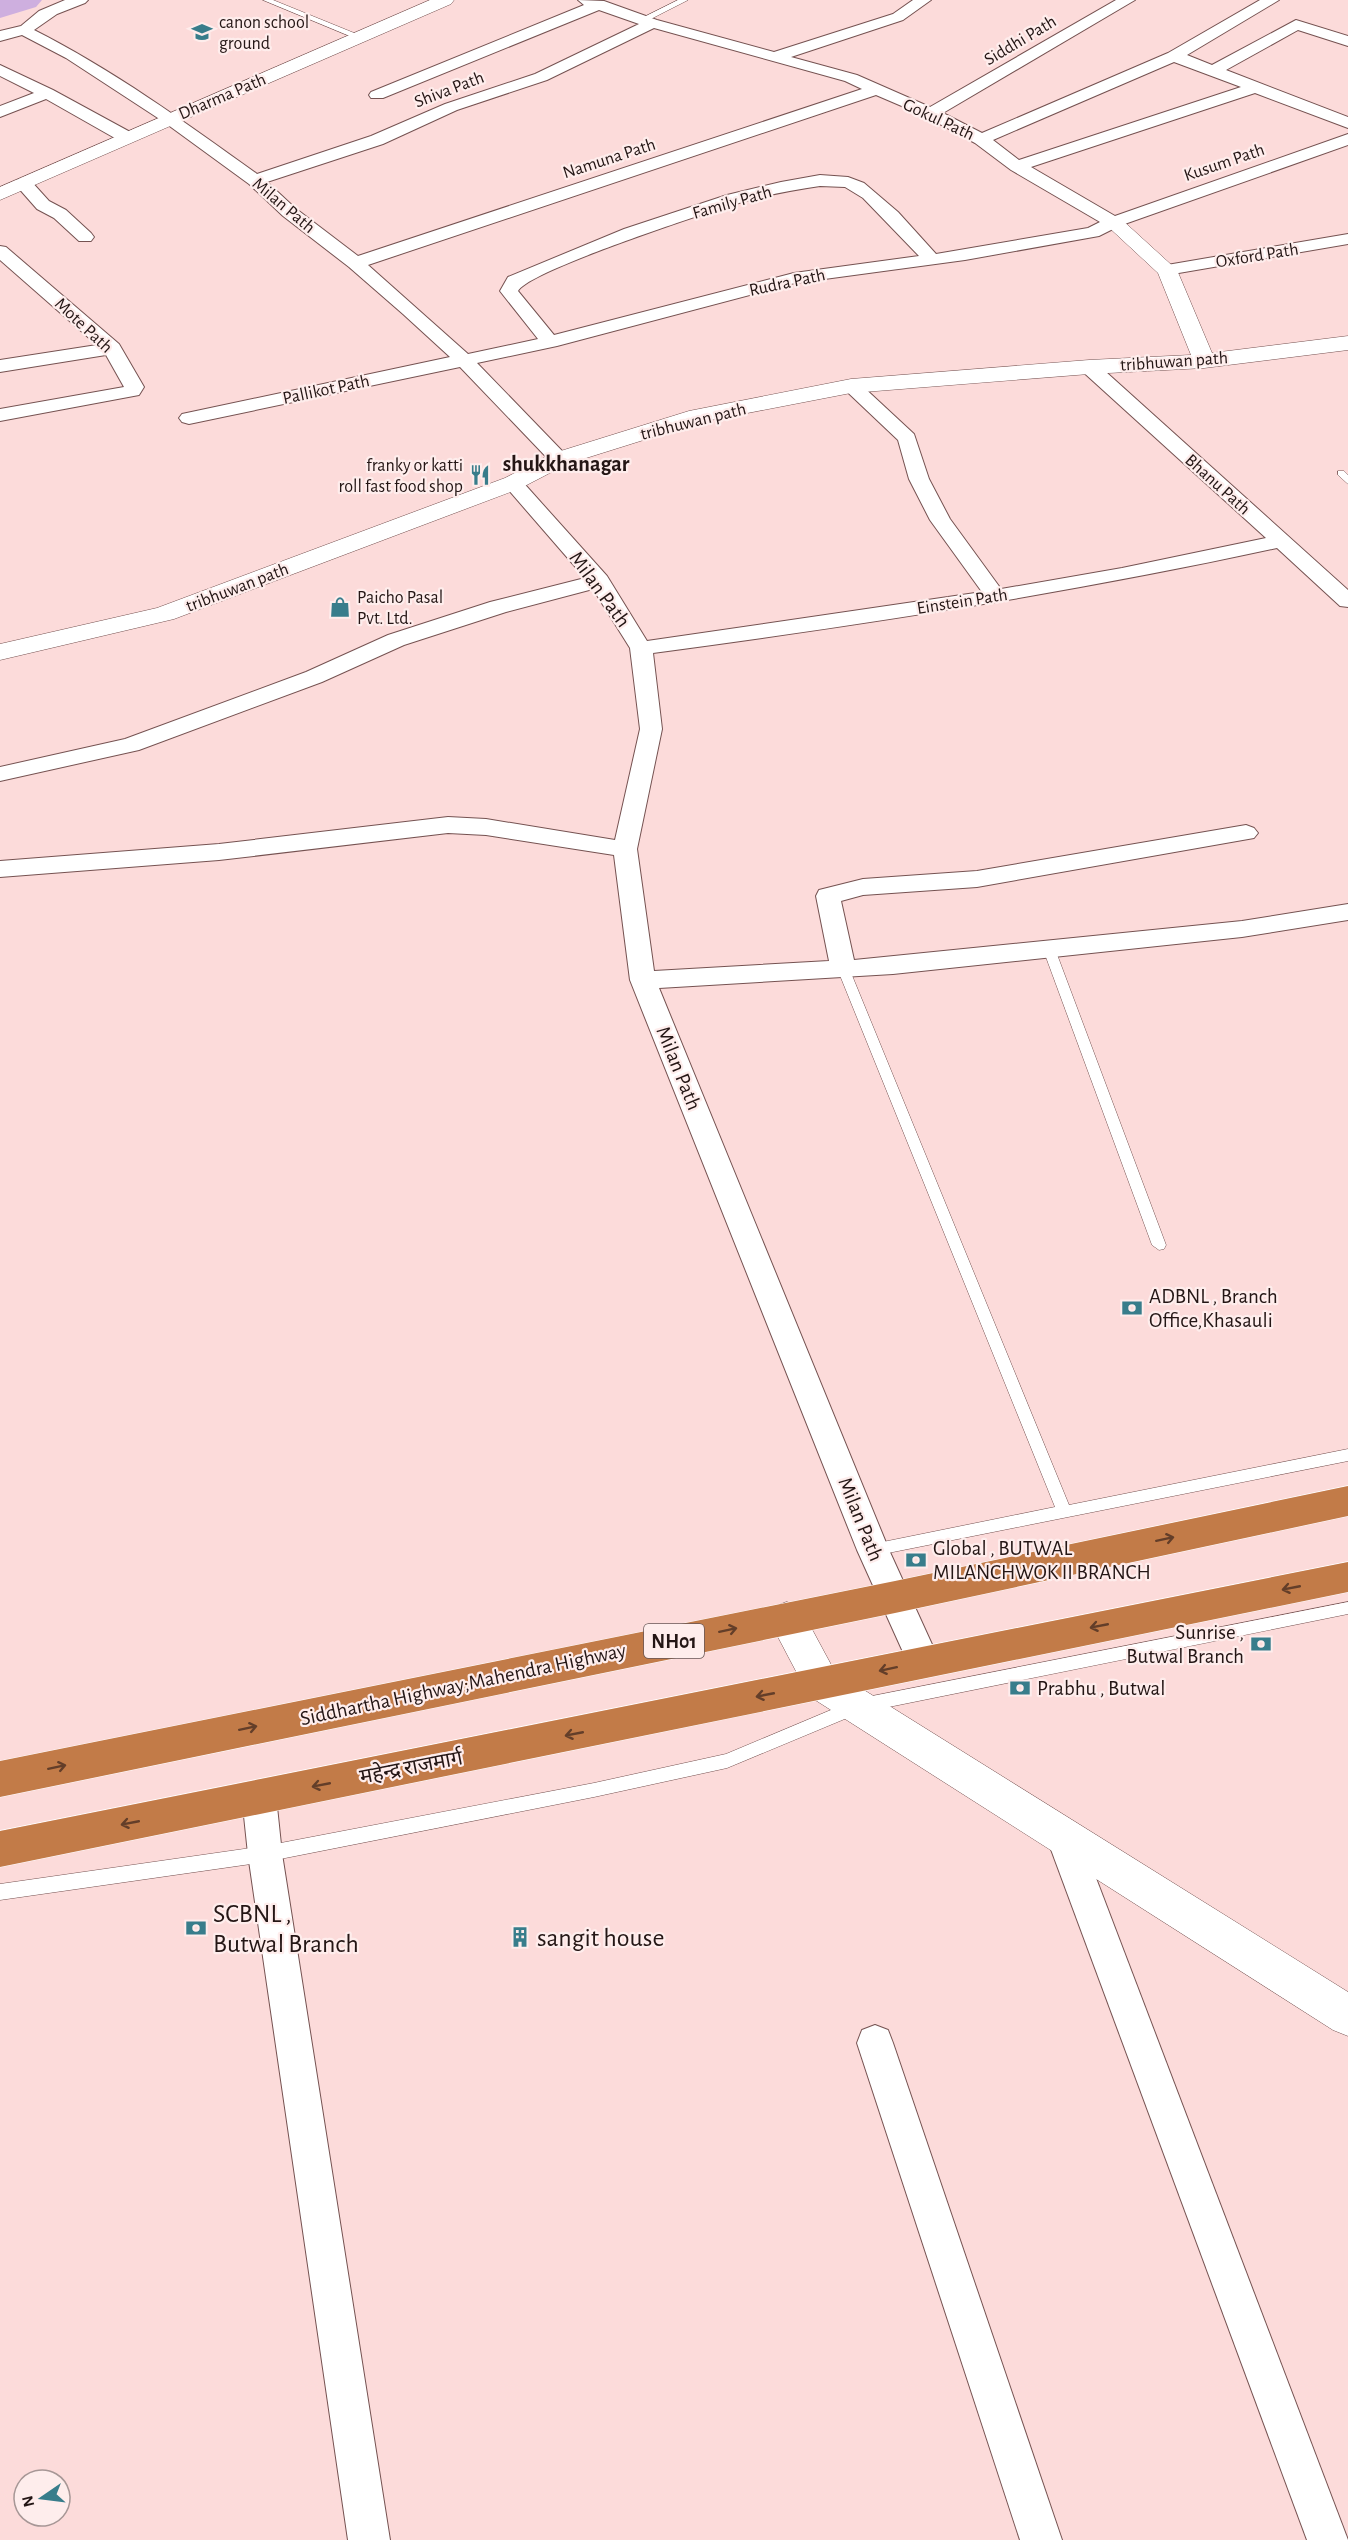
<svg xmlns="http://www.w3.org/2000/svg" width="1348" height="2540" font-family="'Alegreya Sans','Noto Sans Devanagari',sans-serif">
  <style>
    .lines { fill: none; stroke-linecap: round; stroke-linejoin: round }
    .river { fill: #ceafdf; fill-rule: evenodd }
    .lane-casing { stroke: #755251; stroke-width: 1 }
    .street-casing { stroke: #755251; stroke-width: 2 }
    .secondary-casing { stroke: #755251; stroke-width: 1 }
    .highway-casing { stroke: #fff; stroke-width: 1 }
    .lane { fill: #fff; fill-rule: evenodd }
    .street { fill: #fff; fill-rule: evenodd }
    .secondary { fill: #fff; fill-rule: evenodd }
    .highway { fill: #c27b48; fill-rule: evenodd }
    .oneway { stroke: #633e29 }
    .labels { text-anchor: middle; stroke-width: 4.5; stroke-linejoin: round; paint-order: stroke }
    .far-poi-label { font-size: 18px; fill: #241615; stroke: #feedec; text-anchor: start }
    .far-street-label { font-size: 18px; fill: #241615; stroke: #feedec }
    .shield { fill: #feedec; stroke: #655656; stroke-width: 1.5 }
    .shield-label { font-size: 20px; font-weight: bold; fill: #241615 }
    .street-label { font-size: 21px; fill: #241615; stroke: #feedec }
    .poi-label { font-size: 21px; fill: #241615; stroke: #feedec; text-anchor: start }
    .far-district-label { font-size: 22px; font-weight: bold; fill: #241615; stroke: #feedec }
    .near-poi-label { font-size: 26px; fill: #241615; stroke: #feedec; text-anchor: start }
  </style>
  <rect width="100%" height="100%" fill="#fcdbda"/>
  <g class="lines">
    <!-- river -->
    <polygon class="river" points="0,0 42,0 36,7 0,18"/>
    <!-- lane casing -->
    <g class="lane-casing">
      <g id="lane">
        <polygon points="263,0 273,0 364,37 357,39"/>
        <polygon points="678,0 688,0 645,22 638,20"/>
        <polygon points="1338,471 1344,471 1348,475 1348,484 1338,475"/>
        <polygon points="1049,945 1055,949 1166,1245 1164,1249 1159,1250 1152,1245 1043,949"/>
        <polygon points="843,964 849,968 1069,1505 1348,1449 1348,1461 873,1556 868,1554 866,1550 868,1546 873,1544 1055,1507 837,968"/>
        <polygon points="1348,1602 1348,1614 859,1713 727,1768 594,1797 265,1862 0,1900 0,1884 265,1846 594,1783 726,1754 857,1699"/>
      </g>
    </g>
    <!-- street casing -->
    <g class="street-casing">
      <g id="street">
        <path d="M 65,0 L 88,0 L 85,3 L 57,14 L 34,30 C 113,70 185,122 257,174 L 371,136 L 445,104 L 535,74 L 639,24 L 599,10 L 383,98 L 371,98 L 369,95 L 371,92 L 584,5 L 578,0 L 604,1 L 657,20 L 774,52 L 893,14 L 913,0 L 931,0 L 903,20 L 791,57 L 857,75 L 930,107 L 1116,0 L 1135,0 L 943,113 L 982,133 L 1168,53 L 1260,0 L 1279,0 L 1187,55 L 1212,65 L 1296,20 L 1348,36 L 1348,46 L 1298,30 L 1226,70 L 1348,117 L 1348,128 L 1255,93 L 1031,167 L 1115,216 L 1348,134 L 1348,145 L 1119,226 L 1099,236 L 965,260 L 795,283 L 557,346 L 477,363 L 566,455 L 569,459 L 566,463 L 552,463 L 460,367 L 189,424 L 182,422 L 179,418 L 182,414 L 450,357 L 403,314 L 349,267 L 283,216 L 249,184 L 164,122 L 66,58 L 22,35 L 0,41 L 0,31 L 21,26 L 39,11 ZM 654,28 L 845,81 L 862,89 L 358,256 L 295,208 L 267,182 L 383,144 L 457,110 L 547,80 ZM 1174,62 L 1241,87 L 1019,160 L 993,140 ZM 876,95 L 925,116 L 975,143 L 1011,170 L 1100,222 L 1088,228 L 936,254 L 898,212 L 864,183 L 848,177 L 820,175 L 781,182 L 727,195 L 624,229 L 508,277 L 500,291 L 538,339 L 468,354 L 368,265 ZM 820,186 L 845,187 L 863,198 L 919,256 L 794,273 L 554,335 L 518,291 C 528,271 708,212 739,203 C 766,195 793,190 820,186 Z"/>
        <polygon points="0,65 53,90 132,133 134,137 126,142 120,141 46,99 0,117 0,106 34,93 0,76"/>
        <polygon points="24,179 30,180 49,201 66,210 91,233 94,237 91,241 79,241 54,218 37,209 15,184 18,180"/>
        <polygon points="1348,234 1348,244 1167,275 1161,274 1158,270 1161,266 1167,265"/>
        <polygon points="0,246 6,247 119,344 144,387 139,395 0,421 0,409 124,387 106,355 0,372 0,360 97,345 0,260"/>
        <path d="M 1089,361 L 1096,363 L 1348,590 L 1348,607 L 1340,606 L 1277,548 C 1071,593 862,625 653,653 L 662,729 L 637,849 L 654,971 L 829,961 L 816,896 L 819,890 L 863,879 L 977,871 L 1246,825 L 1254,828 L 1258,833 L 1254,838 L 977,887 L 863,895 L 841,901 L 854,960 L 1242,921 L 1348,904 L 1348,920 L 1242,937 L 893,974 L 659,988 L 889,1550 L 940,1662 L 936,1672 L 924,1676 L 912,1672 L 857,1550 L 630,980 L 614,855 L 486,835 L 448,833 L 219,860 L 0,877 L 0,861 L 219,844 L 448,817 L 486,819 L 615,840 L 640,729 L 630,648 L 593,589 L 506,612 L 404,645 L 322,682 L 139,750 L 0,781 L 0,767 L 125,739 L 306,672 L 388,635 L 490,602 L 585,578 L 506,487 L 503,483 L 506,479 L 520,479 L 607,576 L 647,641 L 982,592 L 930,520 L 909,479 L 898,440 L 841,386 L 844,382 L 858,382 L 914,434 L 929,479 L 950,519 L 1001,589 L 1122,568 L 1266,538 L 1082,371 L 1079,367 L 1082,363 Z"/>
        <polygon points="259,1782 271,1786 276,1797 282,1854 390,2540 348,2540 248,1854 242,1797 247,1786"/>
        <polygon points="1063,1820 1075,1825 1080,1836 1348,2540 1307,2540 1046,1836 1051,1825"/>
        <polygon points="875,2025 888,2030 893,2043 1062,2540 1020,2540 857,2043 862,2030"/>
      </g>
    </g>
    <!-- secondary casing -->
    <g class="secondary-casing">
      <g id="secondary">
        <polygon points="430,0 454,0 451,4 0,200 0,187"/>
        <polygon points="1113,216 1120,218 1177,270 1212,353 1348,336 1348,350 1204,368 1089,374 851,393 701,422 567,464 521,488 174,619 0,660 0,644 157,608 505,478 551,454 689,411 851,379 1089,360 1191,355 1158,273 1103,222 1106,218"/>
        <polygon points="787,1602 800,1607 835,1672 1348,1992 1348,2036 1333,2030 809,1696 768,1618 774,1607"/>
      </g>
    </g>
    <!-- highway casing -->
    <g class="highway-casing">
      <g id="highway">
        <polygon points="1348,1486 1348,1516 895,1613 0,1797 0,1761 895,1581"/>
        <polygon points="1348,1562 1348,1592 0,1867 0,1831"/>
      </g>
    </g>
    <!-- lane -->
    <use href="#lane" class="lane"/>
    <!-- street -->
    <use href="#street" class="street"/>
    <!-- secondary -->
    <use href="#secondary" class="secondary"/>
    <!-- highway -->
    <use href="#highway" class="highway"/>
  </g>
  <!-- one-way arrows -->
  <defs><path id="oneway-shaft" d="M-6 0H5M1.5-3L5.5 0L1.5 3" fill="none" stroke-width="1.6" stroke-linecap="round" stroke-linejoin="round" transform="scale(1.5)"/></defs>
  <g class="oneway">
    <use href="#oneway-shaft" transform="translate(1165 1539) rotate(-12)"/>
    <use href="#oneway-shaft" transform="translate(1291 1588) rotate(169)"/>
    <use href="#oneway-shaft" transform="translate(1099 1626) rotate(169)"/>
    <use href="#oneway-shaft" transform="translate(728 1630) rotate(-12)"/>
    <use href="#oneway-shaft" transform="translate(888 1669) rotate(168)"/>
    <use href="#oneway-shaft" transform="translate(765 1695) rotate(169)"/>
    <use href="#oneway-shaft" transform="translate(248 1728) rotate(-12)"/>
    <use href="#oneway-shaft" transform="translate(574 1734) rotate(169)"/>
    <use href="#oneway-shaft" transform="translate(57 1767) rotate(-12)"/>
    <use href="#oneway-shaft" transform="translate(321 1785) rotate(169)"/>
    <use href="#oneway-shaft" transform="translate(130 1823) rotate(169)"/>
  </g>
  <!-- icons -->
  <defs>
    <g id="school-bare" transform="scale(1.62)"><path d="M0-5L7-2L0 1L-7-2ZM-4 1L0 2.5L4 1V4Q0 6-4 4Z" fill="#387d8b" stroke="#feedec" stroke-width="2.5" paint-order="stroke"/></g>
    <g id="restaurant-bare" transform="scale(1.62)"><path d="M-5-6h1v4h1v-4h1v4h1v-4h1v5L-1.5 .5V6h-2V.5L-5-1ZM5-6V6H3V1.5H1.5Q1.5-4 5-6Z" fill="#387d8b" stroke="#feedec" stroke-width="2.5" paint-order="stroke"/></g>
    <g id="shop-bare" transform="scale(1.62)"><path d="M-5-2.5h2.3a2.7 3.5 0 0 1 5.4 0H5L5.5 6h-11ZM-1.5-2.5h3a1.5 2.3 0 0 0-3 0Z" fill="#387d8b" stroke="#feedec" stroke-width="2.5" paint-order="stroke"/></g>
    <g id="bank-bare" transform="scale(1.62)"><path d="M-6-4H6V4H-6ZM0-2.3a2.3 2.3 0 1 0 0 4.6a2.3 2.3 0 1 0 0-4.6Z" fill="#387d8b" stroke="#feedec" stroke-width="2.5" paint-order="stroke"/></g>
    <g id="building-bare" transform="scale(1.62)"><path d="M-4-6H4V6H1V3H-1V6H-4ZM-2.5-4.3h1.7v1.8h-1.7ZM.8-4.3h1.7v1.8H.8ZM-2.5-1h1.7V.8h-1.7ZM.8-1h1.7V.8H.8Z" fill="#387d8b" stroke="#feedec" stroke-width="2.5" paint-order="stroke"/></g>
  </defs>
  <g fill-rule="evenodd">
    <use href="#school-bare" x="202" y="32"/>
    <use href="#restaurant-bare" x="480" y="475"/>
    <use href="#shop-bare" x="340" y="607"/>
    <use href="#bank-bare" x="1132" y="1308"/>
    <use href="#bank-bare" x="916" y="1560"/>
    <use href="#bank-bare" x="1261" y="1644"/>
    <use href="#bank-bare" x="1020" y="1688"/>
    <use href="#bank-bare" x="196" y="1928"/>
    <use href="#building-bare" x="520" y="1937"/>
  </g>
  <g class="labels">
    <!-- far-poi labels -->
    <g class="far-poi-label">
      <text x="219" y="28">canon school<tspan x="219" dy="21">ground</tspan></text>
      <text x="463" y="471" text-anchor="end">franky or katti<tspan x="463" dy="21">roll fast food shop</tspan></text>
      <text x="357" y="603">Paicho Pasal<tspan x="357" dy="21">Pvt. Ltd.</tspan></text>
    </g>
    <!-- far-street labels -->
    <g class="far-street-label">
      <text transform="translate(1020 40) rotate(-31)" y="6">Siddhi Path</text>
      <text transform="translate(449 89) rotate(-21)" y="6">Shiva Path</text>
      <text transform="translate(222 96) rotate(-23)" y="6">Dharma Path</text>
      <text transform="translate(939 119) rotate(25)" y="6">Gokul Path</text>
      <text transform="translate(609 158) rotate(-18)" y="6">Namuna Path</text>
      <text transform="translate(1224 162) rotate(-19)" y="6">Kusum Path</text>
      <text transform="translate(732 202) rotate(-16)" y="6">Family Path</text>
      <text transform="translate(284 205) rotate(40)" y="6">Milan Path</text>
      <text transform="translate(1257 255) rotate(-9)" y="6">Oxford Path</text>
      <text transform="translate(787 282) rotate(-12)" y="6">Rudra Path</text>
      <text transform="translate(84 325) rotate(43)" y="6">Mote Path</text>
      <text transform="translate(1174 361) rotate(-4)" y="6">tribhuwan path</text>
      <text transform="translate(326 389) rotate(-12)" y="6">Pallikot Path</text>
      <text transform="translate(693 421) rotate(-14)" y="6">tribhuwan path</text>
      <text transform="translate(1218 484) rotate(42)" y="6">Bhanu Path</text>
      <text transform="translate(237 587) rotate(-21)" y="6">tribhuwan path</text>
      <text transform="translate(962 601) rotate(-9)" y="6">Einstein Path</text>
    </g>
    <!-- shield labels -->
    <rect class="shield" x="644" y="1624" width="60" height="34" rx="4.5"/>
    <g class="shield-label">
      <text x="674" y="1648">NH01</text>
    </g>
    <!-- street labels -->
    <g class="street-label">
      <text transform="translate(600 589) rotate(54)" y="7">Milan Path</text>
      <text transform="translate(679 1068) rotate(68)" y="7">Milan Path</text>
      <text transform="translate(861 1519) rotate(68)" y="7">Milan Path</text>
      <text transform="translate(463 1684) rotate(-12)" y="7">Siddhartha Highway;Mahendra Highway</text>
      <text transform="translate(411 1767) rotate(-11)" y="7">महेन्द्र राजमार्ग</text>
    </g>
    <!-- poi labels -->
    <g class="poi-label">
      <text x="1149" y="1303">ADBNL , Branch<tspan x="1149" dy="24">Office,Khasauli</tspan></text>
      <text x="933" y="1555">Global , BUTWAL<tspan x="933" dy="24">MILANCHWOK II BRANCH</tspan></text>
      <text x="1244" y="1639" text-anchor="end">Sunrise ,<tspan x="1244" dy="24">Butwal Branch</tspan></text>
      <text x="1037" y="1695">Prabhu , Butwal</text>
    </g>
    <!-- far-district labels -->
    <g class="far-district-label">
      <text x="566" y="471">shukkhanagar</text>
    </g>
    <!-- near-poi labels -->
    <g class="near-poi-label">
      <text x="213" y="1922">SCBNL ,<tspan x="213" dy="30">Butwal Branch</tspan></text>
      <text x="537" y="1946">sangit house</text>
    </g>
  </g>
  <!-- north arrow -->
  <g transform="translate(42 2498) rotate(256)"><circle r="28" fill="#feedec" stroke="#a79796" stroke-width="1.5"/>
  <path d="M0-4.5L10 22L0 15L-10 22Z" fill="#387d8b"/>
  <text y="-9" font-size="16" font-weight="bold" text-anchor="middle" fill="#241615">N</text>
  </g>
</svg>
